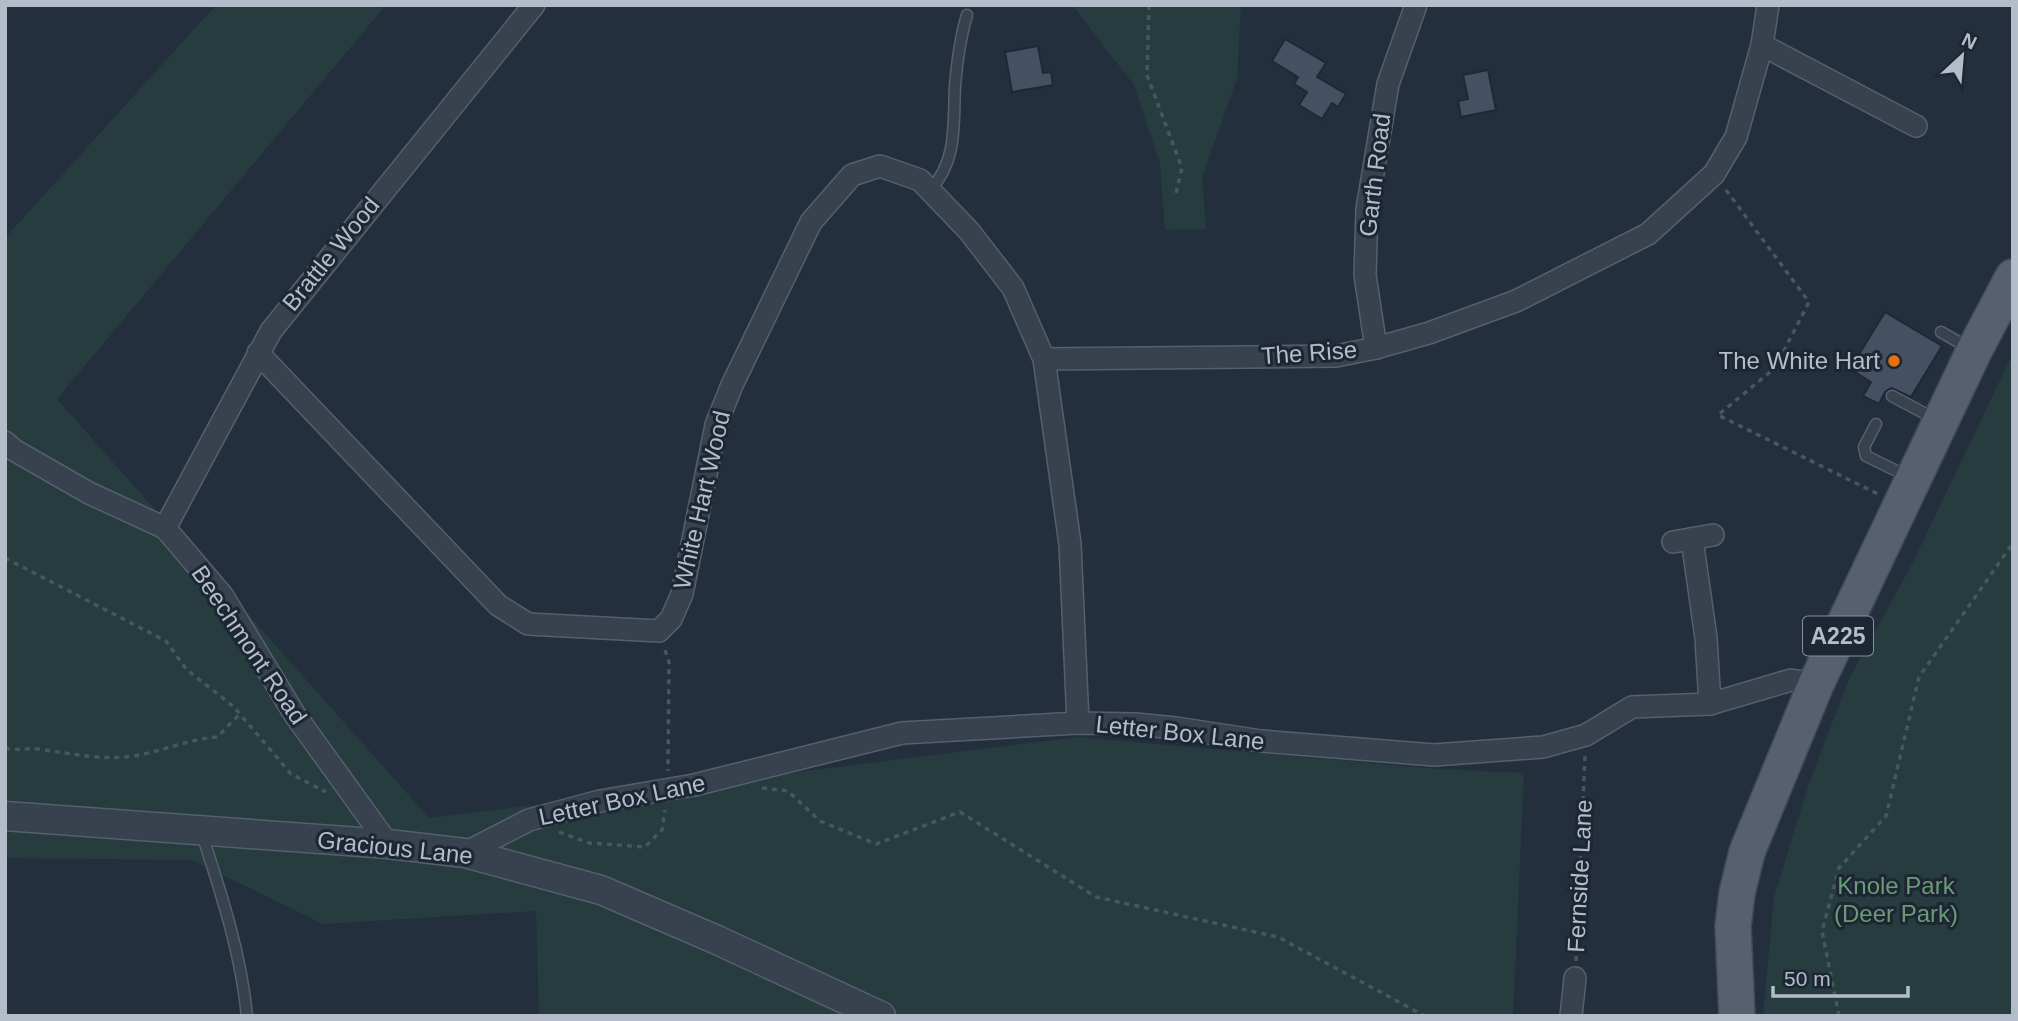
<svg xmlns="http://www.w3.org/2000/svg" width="2018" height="1021" font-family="Helvetica,sans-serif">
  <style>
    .green { fill: #263c3f }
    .building { fill: #455162; stroke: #1f2835; stroke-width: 2 }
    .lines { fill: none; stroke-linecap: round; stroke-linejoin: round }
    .service-casing { stroke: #565f6c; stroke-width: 13 }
    .minor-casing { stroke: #565f6c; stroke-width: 24 }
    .tertiary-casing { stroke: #565f6c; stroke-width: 31 }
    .primary-casing { stroke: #414a57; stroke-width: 38 }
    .path { stroke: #44595c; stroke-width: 3.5; stroke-dasharray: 5 5; stroke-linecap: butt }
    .service { stroke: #38414e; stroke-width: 10 }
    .minor { stroke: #38414e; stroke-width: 21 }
    .tertiary { stroke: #38414e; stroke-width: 28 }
    .primary { stroke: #56606e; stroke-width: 35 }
    .food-dot { fill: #e8710a; stroke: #1d2633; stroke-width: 2.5 }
    .labels { text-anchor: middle; stroke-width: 6; stroke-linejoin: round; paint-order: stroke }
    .shield { fill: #1d2633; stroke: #878f9c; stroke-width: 2 }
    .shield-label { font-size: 23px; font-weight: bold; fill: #b4bcc9 }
    .street-label { font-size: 24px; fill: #b4bcc9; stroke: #1d2633 }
    .poi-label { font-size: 24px; fill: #b4bcc9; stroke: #1d2633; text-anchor: end }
    .park-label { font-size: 24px; fill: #6b9a76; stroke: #1d2633 }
  </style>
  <rect width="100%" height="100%" fill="#242f3e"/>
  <!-- green -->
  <g class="green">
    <polygon points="216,5 386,5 57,399 429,818 1078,737 1439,769 1524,773 1513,1016 539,1016 536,911 323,924 192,860 5,858 5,238"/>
    <polygon points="1072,5 1241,5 1237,79 1202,177 1206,229 1165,230 1160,164 1134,85"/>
    <polygon points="2013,353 2013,1016 1763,1016 1774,897 1809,783 1849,679 1913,562"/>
  </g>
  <!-- building -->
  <g class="building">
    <polygon points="1285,39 1326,63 1317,77 1346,94 1338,107 1332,103 1322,119 1299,105 1307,92 1294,84 1298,77 1272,61"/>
    <polygon points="1038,46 1043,73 1051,72 1053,85 1012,92 1005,52"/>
    <polygon points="1488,70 1496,110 1461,117 1458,101 1468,99 1463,75"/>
    <polygon points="1885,312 1942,346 1911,397 1891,388 1885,392 1879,404 1863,396 1871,382 1850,369"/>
  </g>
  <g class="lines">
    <!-- service casing -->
    <g class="service-casing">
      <g id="service">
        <path d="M 930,190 C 958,161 953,123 955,86 C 957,63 960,38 967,15"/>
        <polyline points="1941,332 1969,348"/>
        <polyline points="1892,396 1935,419"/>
        <polyline points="1876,424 1864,447 1866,456 1911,478"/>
        <path d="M 202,834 C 221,893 241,953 247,1016"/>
      </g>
    </g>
    <!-- minor casing -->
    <g class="minor-casing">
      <g id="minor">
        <polyline points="1762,45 1916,126"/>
        <polyline points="1376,348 1365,275 1367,209 1388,84 1416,5"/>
        <polyline points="258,353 498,605 528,624 659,631 671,619 682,594 716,425 732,385 811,222 852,175 880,166 920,180 969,231 1013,288 1044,359 1070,544 1078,723"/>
        <polyline points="1044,359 1336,356 1376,348 1429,333 1516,301 1648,234 1714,174 1736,137 1762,45 1768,5"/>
        <polyline points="5,442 14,450 89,493 165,528 222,595 295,715 388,844"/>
        <polyline points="165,528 271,331 534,5"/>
        <polyline points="1692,539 1706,638 1710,704"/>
        <polyline points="1673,542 1713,535"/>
        <polyline points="465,853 529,820 600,801 694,785 902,733 1078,723 1135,724 1176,728 1261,741 1434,755 1543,747 1586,735 1632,707 1710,704 1791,680 1816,684"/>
        <polyline points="1571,1016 1575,978"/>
      </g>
    </g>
    <!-- tertiary casing -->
    <g class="tertiary-casing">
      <polyline id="tertiary" points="5,816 388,844 465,853 601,890 717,940 881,1016"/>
    </g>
    <!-- primary casing -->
    <g class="primary-casing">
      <polyline id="primary" points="1737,1016 1733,926 1737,893 1747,852 1816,684 1974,351 2013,277"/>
    </g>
    <!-- path -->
    <g class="path">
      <polyline points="1149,5 1147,75 1182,168 1176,193"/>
      <polyline points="1726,190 1809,302 1775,368 1718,415 1880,495"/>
      <polyline points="5,558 166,641 186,669 234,707 291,774 326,792"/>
      <polyline points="665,650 669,662 668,771"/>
      <path d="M 5,748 C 16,751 26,748 37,749 C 73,753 102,762 139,755 C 166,750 190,739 217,737 L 240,714"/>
      <polyline points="762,788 788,791 820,821 876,844 960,812 1096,897 1278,937 1425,1016"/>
      <polyline points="559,832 589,843 645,847 662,830 665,810"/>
      <polyline points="1576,961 1585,756"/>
      <polyline points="1839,1016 1822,931 1839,868 1886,816 1919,677 2013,543"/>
    </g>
    <!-- service -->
    <use href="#service" class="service"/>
    <!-- minor -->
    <use href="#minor" class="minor"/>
    <!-- tertiary -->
    <use href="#tertiary" class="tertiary"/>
    <!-- primary -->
    <use href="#primary" class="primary"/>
  </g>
  <!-- markers -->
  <circle class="food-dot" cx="1894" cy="361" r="7"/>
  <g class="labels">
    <!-- shield labels -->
    <rect class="shield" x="1803" y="616.5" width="70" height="39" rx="5"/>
    <g class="shield-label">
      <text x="1838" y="644">A225</text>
    </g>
    <!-- street labels -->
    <g class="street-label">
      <text transform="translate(1375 175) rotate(-83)" y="8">Garth Road</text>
      <text transform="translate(331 254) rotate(-51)" y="8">Brattle Wood</text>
      <text transform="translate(1309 353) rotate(-4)" y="8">The Rise</text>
      <text transform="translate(702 500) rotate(-77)" y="8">White Hart Wood</text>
      <text transform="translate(249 645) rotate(56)" y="8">Beechmont Road</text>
      <text transform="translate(1180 733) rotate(6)" y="8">Letter Box Lane</text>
      <text transform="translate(622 800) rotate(-12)" y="8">Letter Box Lane</text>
      <text transform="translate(395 848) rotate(6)" y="8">Gracious Lane</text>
      <text transform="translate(1580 876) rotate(-87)" y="8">Fernside Lane</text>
    </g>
    <!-- poi labels -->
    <g class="poi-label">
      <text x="1880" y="369">The White Hart</text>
    </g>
    <!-- park labels -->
    <g class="park-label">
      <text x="1896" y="894">Knole Park<tspan x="1896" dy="28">(Deer Park)</tspan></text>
    </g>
  </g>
  <!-- border -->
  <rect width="2018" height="1021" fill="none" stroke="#b4bcc9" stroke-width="14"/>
  <!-- north arrow -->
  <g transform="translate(1962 56) rotate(26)" stroke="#1d2633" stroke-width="5" paint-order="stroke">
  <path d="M0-5L12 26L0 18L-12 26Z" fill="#b4bcc9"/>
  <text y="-10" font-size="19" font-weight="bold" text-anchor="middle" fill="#b4bcc9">N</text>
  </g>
  <!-- scale -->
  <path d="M1773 986v10h135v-10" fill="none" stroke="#b4bcc9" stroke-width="3.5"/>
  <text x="1784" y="986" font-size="21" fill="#b4bcc9" stroke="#1d2633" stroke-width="5" paint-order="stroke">50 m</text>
</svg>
